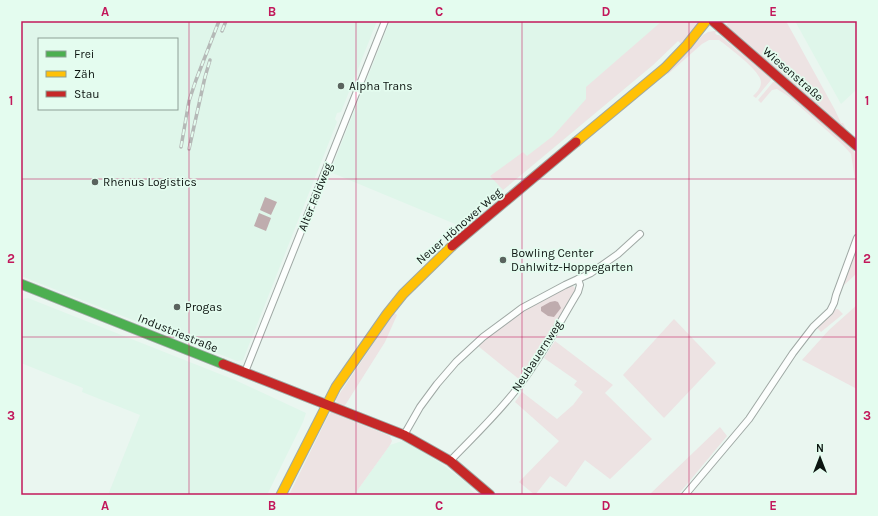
<svg xmlns="http://www.w3.org/2000/svg" width="878" height="516" font-family="Karla,sans-serif">
  <style>
    .built { fill: #dff6ea; fill-rule: evenodd }
    .green { fill: #ede3e3 }
    .water { fill: #bfacae }
    .lines { fill: none; stroke-linecap: round; stroke-linejoin: round }
    .street-casing { stroke: #9fa8a4; stroke-width: 8 }
    .fast-casing { stroke: #9fa8a4; stroke-width: 11 }
    .slow-casing { stroke: #9fa8a4; stroke-width: 11 }
    .jam-casing { stroke: #9fa8a4; stroke-width: 11 }
    .street { stroke: #fcfefd; stroke-width: 6 }
    .fast { stroke: #4caf50; stroke-width: 9 }
    .slow { stroke: #ffc107; stroke-width: 9 }
    .jam { stroke: #c62828; stroke-width: 9 }
    .rail-casing { stroke: #b5b9b7; stroke-width: 3.5 }
    .rail { stroke: #e4fcef; stroke-width: 2; stroke-dasharray: 6; stroke-linecap: butt }
    .grid { fill: none; stroke: #c2185b; stroke-width: 1; stroke-opacity: 0.55 }
    .poi-dot { fill: #5a635e; stroke: #e4fcef; stroke-width: 1.5 }
    .labels { text-anchor: middle; stroke-width: 3.5; stroke-linejoin: round; paint-order: stroke }
    .street-label { font-size: 12px; fill: #0c1410; stroke: #e4fcef }
    .poi-label { font-size: 12px; fill: #0c1410; stroke: #e4fcef; text-anchor: start }
    .neatline { fill: none; stroke: #c2185b; stroke-width: 1.5 }
    .grid-label { font-size: 13px; text-anchor: middle; font-weight: bold; fill: #c2185b }
  </style>
  <rect width="100%" height="100%" fill="#eaf6f0"/>
  <!-- built -->
  <g class="built">
    <path d="M 21,21 L 377,21 L 341,112 L 337,113 L 335,119 L 337,122 L 243,360 L 237,361 L 21,276 ZM 39,39 L 177,39 L 177,109 L 39,109 Z"/>
    <polygon points="390,21 693,21 678,41 653,65 460,226 330,172"/>
    <polygon points="795,21 857,21 857,89 841,104"/>
    <polygon points="28,298 235,380 306,413 303,422 267,495 108,495 140,415 82,392 83,388 21,363 21,301 22,299"/>
    <polygon points="405,440 440,463 471,486 469,488 477,495 354,495 390,445"/>
  </g>
  <!-- green -->
  <g class="green">
    <polygon points="662,21 700,21 682,45 678,41 653,65 503,190 490,176 523,152 527,156 553,136 586,99 586,87"/>
    <polygon points="729,21 786,21 835,110 841,123 843,123 849,134 726,26"/>
    <path d="M 714,31 L 717,31 L 715,33 L 717,35 L 719,35 L 771,78 L 771,80 L 756,98 L 753,96 C 757,92 761,88 761,82 C 761,71 728,47 719,40 L 709,40 L 702,44 L 667,75 L 669,71 L 703,35 L 708,32 Z"/>
    <polygon points="773,82 775,82 841,138 857,155 857,192 851,154 843,145 788,96 777,89 772,90 761,103 758,100"/>
    <polygon points="857,247 857,273 841,288"/>
    <path d="M 572,285 L 576,289 L 575,292 L 542,347 L 520,380 L 478,346 C 498,329 518,312 541,299 C 551,294 562,290 572,285 Z"/>
    <polygon points="857,305 857,389 802,360 829,330"/>
    <polygon points="836,309 838,309 843,314 821,332 817,328"/>
    <polygon points="394,313 397,315 385,342 344,407 337,404 336,399"/>
    <polygon points="674,319 716,363 664,418 623,375"/>
    <polygon points="555,341 613,385 605,393 652,439 610,479 585,460 566,487 550,476 535,495 519,482 559,441 515,402 522,392 557,419 573,405 583,392 574,385 577,381 544,358"/>
    <polygon points="332,411 349,417 348,419 390,436 392,441 390,445 354,495 289,495 328,416"/>
    <polygon points="720,427 727,436 678,495 649,495"/>
  </g>
  <!-- water -->
  <g class="water">
    <polygon points="265,197 277,202 271,215 260,210"/>
    <polygon points="259,213 271,218 266,231 254,226"/>
    <polygon points="555,301 558,302 561,308 554,317 548,316 541,311 541,307 550,302"/>
  </g>
  <g class="lines">
    <!-- street casing -->
    <g class="street-casing">
      <g id="street">
        <polyline points="245,372 385,21"/>
        <polyline points="404,435 420,407 437,384 456,362 483,337 522,308 565,285 591,273 618,254 640,234"/>
        <path d="M 450,461 C 474,436 501,411 522,382 C 543,354 560,322 578,292 L 580,285 L 578,279"/>
        <polyline points="685,495 749,419 793,353 813,327 830,311 834,303 836,295 857,238"/>
      </g>
    </g>
    <!-- fast casing -->
    <g class="fast-casing">
      <polyline id="fast" points="21,284 223,364"/>
    </g>
    <!-- slow casing -->
    <g class="slow-casing">
      <g id="slow">
        <polyline points="576,142 665,68 687,45 706,21"/>
        <polyline points="281,495 336,387 387,314 403,294 452,246"/>
      </g>
    </g>
    <!-- jam casing -->
    <g class="jam-casing">
      <g id="jam">
        <polyline points="713,21 857,146"/>
        <polyline points="452,246 576,142"/>
        <polyline points="223,364 404,435 450,461 490,495"/>
      </g>
    </g>
    <!-- street -->
    <use href="#street" class="street"/>
    <!-- fast -->
    <use href="#fast" class="fast"/>
    <!-- slow -->
    <use href="#slow" class="slow"/>
    <!-- jam -->
    <use href="#jam" class="jam"/>
    <!-- rail casing -->
    <g class="rail-casing">
      <g id="rail">
        <polyline points="222,31 226,21"/>
        <polyline points="181,147 189,101 196,80 219,21"/>
        <polyline points="189,149 205,77 210,60"/>
      </g>
    </g>
    <!-- rail -->
    <use href="#rail" class="rail"/>
  </g>
  <!-- grid -->
  <path class="grid" d="M 189,21 L 189,495M 356,21 L 356,495M 522,21 L 522,495M 689,21 L 689,495M 21,179 L 857,179M 21,337 L 857,337"/>
  <!-- markers -->
  <g class="poi-dot">
    <circle cx="341" cy="86" r="4"/>
    <circle cx="95" cy="182" r="4"/>
    <circle cx="503" cy="260" r="4"/>
    <circle cx="177" cy="307" r="4"/>
  </g>
  <g class="labels">
    <!-- street labels -->
    <g class="street-label">
      <text transform="translate(793 74) rotate(41)" y="4">Wiesenstraße</text>
      <text transform="translate(315 197) rotate(-68)" y="4">Alter Feldweg</text>
      <text transform="translate(459 226) rotate(-41)" y="4">Neuer Hönower Weg</text>
      <text transform="translate(178 333) rotate(22)" y="4">Industriestraße</text>
      <text transform="translate(537 356) rotate(-57)" y="4">Neubauernweg</text>
    </g>
    <!-- poi labels -->
    <g class="poi-label">
      <text x="349" y="90">Alpha Trans</text>
      <text x="103" y="186">Rhenus Logistics</text>
      <text x="511" y="257">Bowling Center<tspan x="511" dy="14">Dahlwitz-Hoppegarten</tspan></text>
      <text x="185" y="311">Progas</text>
    </g>
  </g>
  <!-- border -->
  <rect width="878" height="516" fill="none" stroke="#e4fcef" stroke-width="44"/>
  <!-- legend -->
  <rect x="38" y="38" width="140" height="72" fill="#e4fcef" stroke="#8e9f96"/>
  <rect x="46" y="51" width="20" height="6" fill="#4caf50" stroke="#8e9f96"/>
  <text x="74" y="58" font-size="12" fill="#0c1410">Frei</text>
  <rect x="46" y="71" width="20" height="6" fill="#ffc107" stroke="#8e9f96"/>
  <text x="74" y="78" font-size="12" fill="#0c1410">Zäh</text>
  <rect x="46" y="91" width="20" height="6" fill="#c62828" stroke="#8e9f96"/>
  <text x="74" y="98" font-size="12" fill="#0c1410">Stau</text>
  <!-- north arrow -->
  <g transform="translate(820 458)" stroke="#e4fcef" stroke-width="3" paint-order="stroke">
  <path d="M0-3L7 15L0 10L-7 15Z" fill="#0c1410"/>
  <text y="-6" font-size="11" font-weight="bold" text-anchor="middle" fill="#0c1410">N</text>
  </g>
  <rect x="22" y="22" width="834" height="472" class="neatline"/>
  <g class="grid-label">
    <text x="105" y="16">A</text>
    <text x="272" y="16">B</text>
    <text x="439" y="16">C</text>
    <text x="606" y="16">D</text>
    <text x="773" y="16">E</text>
    <text x="11" y="105">1</text>
    <text x="867" y="105">1</text>
    <text x="11" y="263">2</text>
    <text x="867" y="263">2</text>
    <text x="11" y="420">3</text>
    <text x="867" y="420">3</text>
    <text x="105" y="510">A</text>
    <text x="272" y="510">B</text>
    <text x="439" y="510">C</text>
    <text x="606" y="510">D</text>
    <text x="773" y="510">E</text>
  </g>
</svg>
